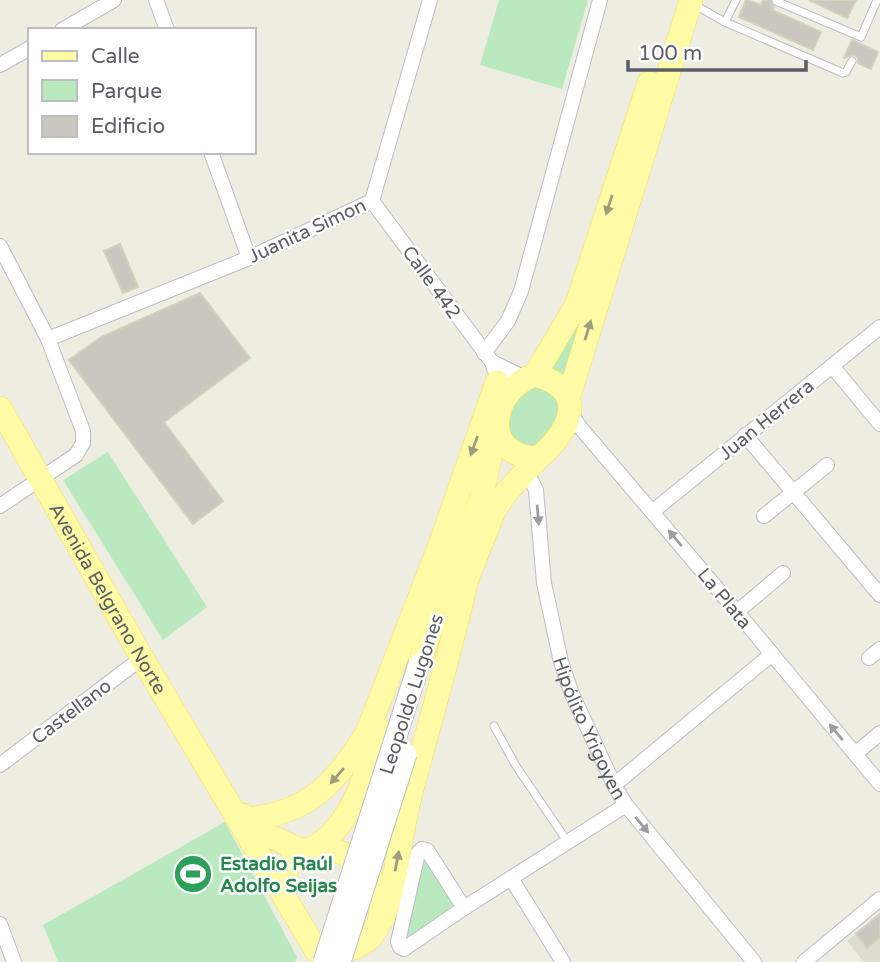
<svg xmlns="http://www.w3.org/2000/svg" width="880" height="962" font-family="'Varela Round',sans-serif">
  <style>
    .education { fill: #dedcd0 }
    .green { fill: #bae9bf }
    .building { fill: #c9c7be; stroke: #d4cfbf; stroke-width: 2 }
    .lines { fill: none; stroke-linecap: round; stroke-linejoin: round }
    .lane-casing { stroke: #bcbec4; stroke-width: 9 }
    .street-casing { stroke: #bcbec4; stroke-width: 16 }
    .primary-casing { stroke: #ffdf49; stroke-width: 24 }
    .lane { stroke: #fff; stroke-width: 7 }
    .street { stroke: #fff; stroke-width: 14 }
    .primary { stroke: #fffaa5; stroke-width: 23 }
    .secondary-bridge-casing { stroke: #bcbfc7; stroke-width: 23; stroke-linecap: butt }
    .secondary-bridge { stroke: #fff; stroke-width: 21 }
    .oneway { fill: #9c9c7e }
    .oneway2 { fill: #9c9ea2 }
    .labels { text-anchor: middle; stroke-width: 5; stroke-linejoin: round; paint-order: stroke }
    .street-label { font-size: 19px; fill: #5a5d64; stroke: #fff }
    .leisure-label { font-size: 19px; font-weight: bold; fill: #27864d; stroke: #fff; text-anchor: start }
  </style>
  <rect width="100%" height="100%" fill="#eeede1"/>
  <!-- education -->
  <polygon class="education" points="880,914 880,962 864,962 847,941"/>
  <!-- green -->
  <g class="green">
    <polygon points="499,0 588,0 562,89 480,65"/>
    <polygon points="587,306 564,375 551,368"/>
    <path d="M 539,385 L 558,400 L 560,420 L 533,448 L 509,437 C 504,408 514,397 539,385 Z"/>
    <polygon points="108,452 207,607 163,640 63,480"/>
    <polygon points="225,822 297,957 295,962 58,962 43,925"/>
    <polygon points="423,859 427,859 455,904 405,941"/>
  </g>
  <!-- building -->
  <g class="building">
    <polygon points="746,0 761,5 763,0 770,0 774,7 772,10 821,32 813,50 739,17"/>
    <polygon points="809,0 856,0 847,18"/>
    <polygon points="852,40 878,52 871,69 858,63 858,58 854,55 844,58"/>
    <polygon points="120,244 138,287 123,293 104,251"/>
    <polygon points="200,293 250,358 164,422 223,501 193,524 69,360 101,337"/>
    <polygon points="880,914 880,937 867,948 856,934"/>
  </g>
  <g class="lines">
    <!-- lane casing -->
    <g class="lane-casing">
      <g id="lane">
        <polyline points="776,1 861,37 877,0"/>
        <polyline points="693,4 725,22 736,0"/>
        <polyline points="725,22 843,73 846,72 852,61"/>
        <polyline points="494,726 516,766 567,841"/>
      </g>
    </g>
    <!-- street casing -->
    <g class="street-casing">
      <g id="street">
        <polyline points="156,0 167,30"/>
        <polyline points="62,30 114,0"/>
        <polyline points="0,65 30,48"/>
        <polyline points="211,152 249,258"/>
        <polyline points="372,201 492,362"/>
        <polyline points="0,246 48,339 83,431 83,443 76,455 0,506"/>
        <polyline points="48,339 249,258 372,201 430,0"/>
        <polyline points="484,353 508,321 521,291 600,0"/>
        <polyline points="832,366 880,424"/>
        <polyline points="494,369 492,362 525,378"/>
        <polyline points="570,412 579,426 737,612 880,784"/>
        <polyline points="745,435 880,595"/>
        <path id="s1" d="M 524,466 L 536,490 L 544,583 L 561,662 L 572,694 L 614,785 L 626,805 L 754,962"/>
        <polyline points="652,512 880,327"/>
        <polyline points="764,516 827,465"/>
        <polyline points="737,612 783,573"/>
        <polyline points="869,658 880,649"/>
        <polyline points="855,754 880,733"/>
        <polyline points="0,765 142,658"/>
        <polyline points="614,785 772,654"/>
        <polygon points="422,849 427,850 464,908 404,949 400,947 398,942 418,853"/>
        <polyline points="511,878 563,962"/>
        <polyline points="464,908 626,805"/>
        <polyline points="0,924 14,962"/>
        <polyline points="804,962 880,899"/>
      </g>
    </g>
    <!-- primary casing -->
    <g class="primary-casing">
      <g id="primary">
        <polyline points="535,375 577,304 649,83"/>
        <path d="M 535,375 C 590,389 571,431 538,458 C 478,456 491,389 535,375 Z"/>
        <polyline points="569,396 691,0"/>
        <path id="s2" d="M 0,408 L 142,658 L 316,950 C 396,962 397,882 346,855 C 336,849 325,849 314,847"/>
        <polyline points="461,594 494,511 505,494 538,458"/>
        <polyline points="418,635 447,583"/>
        <polyline points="419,664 447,583 481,499 497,426"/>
        <polyline points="243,815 265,834 303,851"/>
        <path d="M 246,819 C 308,814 336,783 367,733 L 441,542 L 497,382"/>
        <path d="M 285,897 C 283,879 285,860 304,850 C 307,849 311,849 314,847 C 328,840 340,825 348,812 C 363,788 370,758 380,731"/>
        <path d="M 383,918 C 397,879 400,837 410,797 C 429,725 450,653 467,580"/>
      </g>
    </g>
    <!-- lane -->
    <use href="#lane" class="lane"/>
    <!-- street -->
    <use href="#street" class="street"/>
    <!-- primary -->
    <use href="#primary" class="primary"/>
    <!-- secondary-bridge casing -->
    <g class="secondary-bridge-casing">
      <g id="secondary-bridge">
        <polyline points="324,962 419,664"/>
        <polyline points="340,962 406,754"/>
      </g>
    </g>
    <!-- secondary-bridge -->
    <use href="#secondary-bridge" class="secondary-bridge"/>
  </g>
  <!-- one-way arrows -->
  <defs><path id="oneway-solid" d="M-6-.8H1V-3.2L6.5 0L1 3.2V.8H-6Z" transform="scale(1.75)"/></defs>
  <g class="oneway">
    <use href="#oneway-solid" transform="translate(609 205) rotate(108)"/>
    <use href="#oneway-solid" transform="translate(588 330) rotate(-73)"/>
    <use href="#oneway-solid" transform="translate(474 446) rotate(110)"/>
    <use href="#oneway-solid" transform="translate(337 776) rotate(131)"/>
    <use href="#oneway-solid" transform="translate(397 861) rotate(-79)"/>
  </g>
  <g class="oneway2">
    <use href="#oneway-solid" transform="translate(538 515) rotate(85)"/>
    <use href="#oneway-solid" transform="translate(675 538) rotate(-130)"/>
    <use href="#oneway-solid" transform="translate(836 732) rotate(-130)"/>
    <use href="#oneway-solid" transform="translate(642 825) rotate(51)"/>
  </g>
  <!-- icons -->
  <defs>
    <g id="stadium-disc" transform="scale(2.0125)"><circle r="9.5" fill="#2e9e5b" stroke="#fff"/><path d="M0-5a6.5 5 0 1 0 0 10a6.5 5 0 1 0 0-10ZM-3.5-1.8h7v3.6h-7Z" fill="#fff"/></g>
  </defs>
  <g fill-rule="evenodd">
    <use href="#stadium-disc" x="193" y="874"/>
  </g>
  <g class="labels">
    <!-- street labels -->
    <g class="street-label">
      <text transform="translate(307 230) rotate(-25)" y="7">Juanita Simon</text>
      <text transform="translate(432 282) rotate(54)" y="7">Calle 442</text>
      <text transform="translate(766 419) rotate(-39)" y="7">Juan Herrera</text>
      <text dy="7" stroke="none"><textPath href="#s2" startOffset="219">Avenida Belgrano Norte</textPath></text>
      <text transform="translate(725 598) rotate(50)" y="7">La Plata</text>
      <text transform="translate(411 694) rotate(-72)" y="7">Leopoldo Lugones</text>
      <text transform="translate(71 711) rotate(-37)" y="7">Castellano</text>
      <text dy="7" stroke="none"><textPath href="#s1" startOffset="273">Hipólito Yrigoyen</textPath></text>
    </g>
    <!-- leisure labels -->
    <g class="leisure-label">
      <text x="220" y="870">Estadio Raúl<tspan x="220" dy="22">Adolfo Seijas</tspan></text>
    </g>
  </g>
  <!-- legend -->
  <rect x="28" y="28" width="228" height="126" fill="#ffffff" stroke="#bdbec1" stroke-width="2"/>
  <rect x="42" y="51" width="35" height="10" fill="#fffaa5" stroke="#bdbec1" stroke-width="2"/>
  <text x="91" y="63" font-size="21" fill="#5a5d64">Calle</text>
  <rect x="42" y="80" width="35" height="21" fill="#bae9bf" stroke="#bdbec1" stroke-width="2"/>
  <text x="91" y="98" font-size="21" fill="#5a5d64">Parque</text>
  <rect x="42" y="116" width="35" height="21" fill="#c9c7be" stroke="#bdbec1" stroke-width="2"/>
  <text x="91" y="133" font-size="21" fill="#5a5d64">Edificio</text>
  <!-- scale -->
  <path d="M628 60v10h178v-10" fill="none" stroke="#5a5d64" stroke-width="3.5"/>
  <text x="638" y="60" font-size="21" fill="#5a5d64" stroke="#ffffff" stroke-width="5" paint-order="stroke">100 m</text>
</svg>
